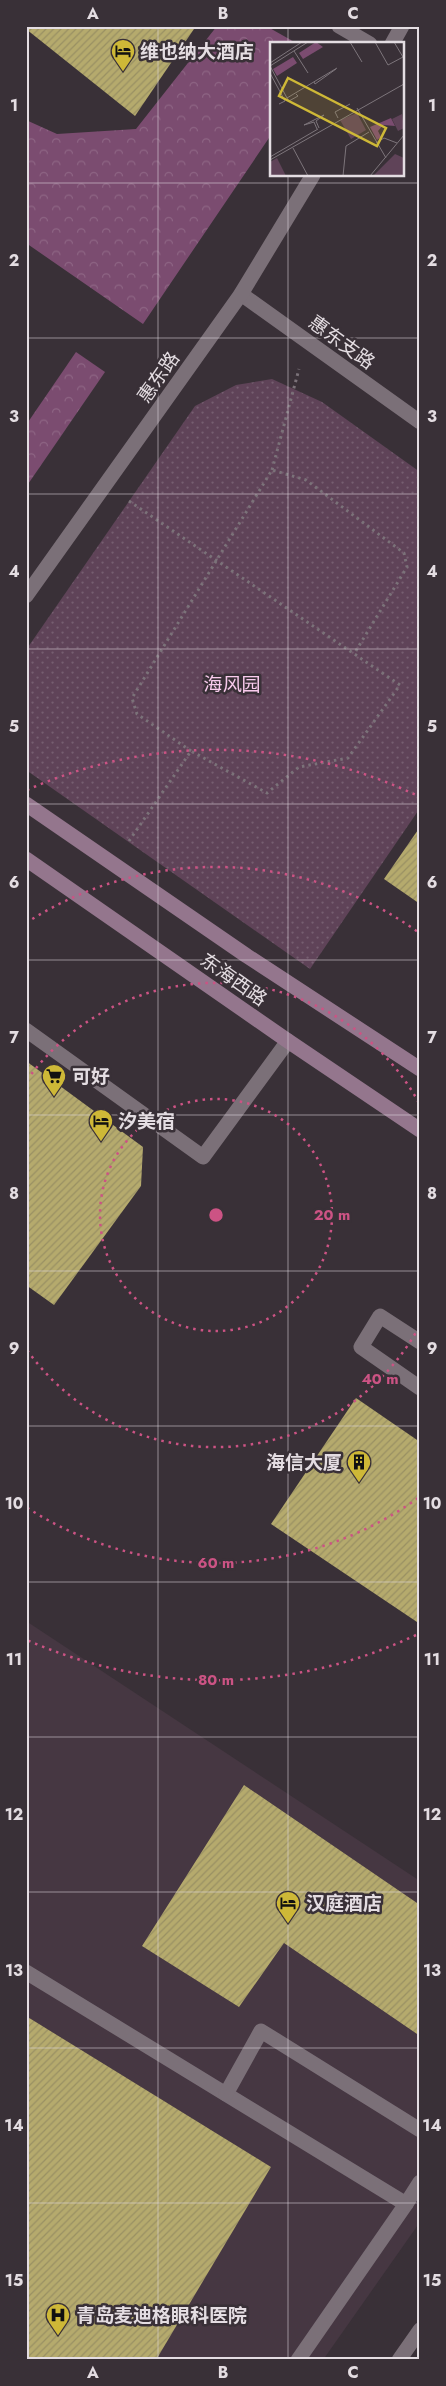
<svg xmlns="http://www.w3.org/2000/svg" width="446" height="2386" font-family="Jost,'Noto Sans SC',sans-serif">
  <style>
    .built { fill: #463742 }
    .forest { fill: url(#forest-crowns) }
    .park { fill: url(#park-dots) }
    .building { fill: url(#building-hatch) }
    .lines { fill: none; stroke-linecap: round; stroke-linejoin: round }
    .path { stroke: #7b7279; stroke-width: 3; stroke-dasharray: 2.5 4; stroke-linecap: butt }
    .lane { stroke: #7b7078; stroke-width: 15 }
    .street { stroke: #7b7078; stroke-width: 15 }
    .secondary { stroke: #94768d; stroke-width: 15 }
    .grid { fill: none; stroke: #e4dde2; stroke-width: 1; stroke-opacity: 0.55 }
    .ring { fill: none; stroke: #cc5384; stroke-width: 2.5; stroke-dasharray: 2.5 5 }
    .labels { text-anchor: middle; stroke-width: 5; stroke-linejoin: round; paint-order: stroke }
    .poi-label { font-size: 19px; font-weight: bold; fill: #e4dde2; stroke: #393037; text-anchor: start }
    .street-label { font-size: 19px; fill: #e4dde2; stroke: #393037 }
    .park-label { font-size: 19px; fill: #f9cbed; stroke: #393037 }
    .inset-road { fill: none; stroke: #7d757b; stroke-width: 1 }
    .view { fill: #ceb837; fill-opacity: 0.15; stroke: #ceb837; stroke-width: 2.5 }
    .inset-edge { fill: none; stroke: #e4dde2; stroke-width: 2.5 }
    .centre { fill: #cc5384; stroke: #393037; stroke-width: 2.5 }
    .ring-label { font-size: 15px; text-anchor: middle; font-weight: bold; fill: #cc5384; stroke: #393037; stroke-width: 5; stroke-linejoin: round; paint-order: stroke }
    .neatline { fill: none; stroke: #e4dde2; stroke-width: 2 }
    .grid-label { font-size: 16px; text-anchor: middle; font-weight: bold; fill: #e4dde2 }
  </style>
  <defs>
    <pattern id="forest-crowns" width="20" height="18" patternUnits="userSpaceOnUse" patternTransform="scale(1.25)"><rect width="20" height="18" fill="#7b4c70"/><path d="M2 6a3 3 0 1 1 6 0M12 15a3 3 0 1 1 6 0" fill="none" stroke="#8e6584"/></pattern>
    <pattern id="park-dots" width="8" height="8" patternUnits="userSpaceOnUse" patternTransform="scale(1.25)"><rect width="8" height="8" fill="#5f4358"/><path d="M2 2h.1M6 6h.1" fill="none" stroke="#765e70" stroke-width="1.8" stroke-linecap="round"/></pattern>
    <pattern id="building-hatch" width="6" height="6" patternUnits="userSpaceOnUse" patternTransform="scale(1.25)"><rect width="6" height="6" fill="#b5aa6d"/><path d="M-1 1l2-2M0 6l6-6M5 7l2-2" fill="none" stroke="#999063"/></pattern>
  </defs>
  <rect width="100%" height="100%" fill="#393037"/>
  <!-- built -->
  <polygon class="built" points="26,1621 420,1881 420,2222 323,2360 26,2360"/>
  <!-- forest -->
  <g class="forest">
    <polygon points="217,26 266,26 298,44 271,44 271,135 143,324 26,243 26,120 57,134 136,129"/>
    <polygon points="76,352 105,372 26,487 26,425"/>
  </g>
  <!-- park -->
  <polygon class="park" points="272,379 322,402 420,472 420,808 310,969 26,770 26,650 195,406 236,385"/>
  <!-- building -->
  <g class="building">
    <polygon points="26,26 196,26 135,116 26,29"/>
    <polygon points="420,827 420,904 384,879"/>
    <polygon points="26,1061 143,1147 141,1186 54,1305 26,1285"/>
    <polygon points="356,1398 420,1442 420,1624 271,1524"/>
    <polygon points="244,1785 420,1905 420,2036 284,1943 239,2007 142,1946"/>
    <polygon points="26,2016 271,2167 156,2360 26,2360"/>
  </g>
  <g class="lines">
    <!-- path -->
    <g class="path">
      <polyline points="272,470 299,369"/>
      <polyline points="129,501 400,685 348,758 299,767 267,793 191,751 129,841"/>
      <polyline points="191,751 137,714 132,698 272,470 306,480 404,553 407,567 354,654"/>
    </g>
    <!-- lane -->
    <g class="lane">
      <polyline points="339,26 370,44"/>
      <polyline points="26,1030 203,1157 288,1041"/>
      <polyline points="420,1342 380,1316 361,1347 420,1388"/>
      <polyline points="26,1972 406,2204 298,2360"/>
      <polyline points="226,2094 261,2031 420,2130"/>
      <polyline points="406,2204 420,2182"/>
      <polyline points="399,2360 420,2330"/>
    </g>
    <!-- street -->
    <g class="street">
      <polyline points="392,44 402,26"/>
      <polyline points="241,294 420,422"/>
      <polyline points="26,596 241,294 313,175"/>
    </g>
    <!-- secondary -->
    <g class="secondary">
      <polyline points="26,804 247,956 420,1069"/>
      <polyline points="26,859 288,1041 420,1130"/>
    </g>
  </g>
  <!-- grid -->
  <path class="grid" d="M 158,26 L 158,2360M 288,26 L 288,44M 288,175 L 288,2360M 26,183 L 420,183M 26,338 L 420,338M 26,494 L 420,494M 26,649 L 420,649M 26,804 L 420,804M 26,960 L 420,960M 26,1115 L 420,1115M 26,1271 L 420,1271M 26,1426 L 420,1426M 26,1582 L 420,1582M 26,1737 L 420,1737M 26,1892 L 420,1892M 26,2048 L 420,2048M 26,2203 L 420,2203"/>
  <!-- distance rings -->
  <g class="ring">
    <circle cx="216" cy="1215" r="116"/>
    <path d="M419 1327A232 232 0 0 1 27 1350M27 1080A232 232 0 0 1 419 1103"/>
    <path d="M418 1498A348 348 0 0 1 26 1507M26 923A348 348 0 0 1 418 932"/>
    <path d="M416 1635A465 465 0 0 1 27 1640M27 790A465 465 0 0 1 416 795"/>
  </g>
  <!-- icons -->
  <defs>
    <g id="hotel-pin" transform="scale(1.25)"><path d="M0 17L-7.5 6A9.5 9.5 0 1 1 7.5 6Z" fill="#ceb837" stroke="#393037"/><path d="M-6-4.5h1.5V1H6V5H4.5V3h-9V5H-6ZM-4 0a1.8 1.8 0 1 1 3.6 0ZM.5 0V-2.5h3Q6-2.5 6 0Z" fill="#111"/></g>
    <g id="supermarket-pin" transform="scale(1.25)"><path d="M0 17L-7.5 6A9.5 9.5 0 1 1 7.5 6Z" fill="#ceb837" stroke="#393037"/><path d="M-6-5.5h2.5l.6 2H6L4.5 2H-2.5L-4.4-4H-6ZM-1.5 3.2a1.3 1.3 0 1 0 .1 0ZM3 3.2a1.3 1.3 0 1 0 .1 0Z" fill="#111"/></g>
    <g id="building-pin" transform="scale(1.25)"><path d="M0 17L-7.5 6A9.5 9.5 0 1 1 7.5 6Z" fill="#ceb837" stroke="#393037"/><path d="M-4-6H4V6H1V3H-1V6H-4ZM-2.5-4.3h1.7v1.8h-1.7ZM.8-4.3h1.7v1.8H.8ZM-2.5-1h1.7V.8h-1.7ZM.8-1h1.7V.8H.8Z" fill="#111"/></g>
    <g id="hospital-pin" transform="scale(1.25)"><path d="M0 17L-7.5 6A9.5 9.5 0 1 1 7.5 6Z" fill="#ceb837" stroke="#393037"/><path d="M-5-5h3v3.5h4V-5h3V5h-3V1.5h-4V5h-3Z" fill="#111"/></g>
  </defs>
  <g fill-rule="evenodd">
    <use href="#hotel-pin" x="123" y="51"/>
    <use href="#supermarket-pin" x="54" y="1076"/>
    <use href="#hotel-pin" x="101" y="1121"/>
    <use href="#building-pin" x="359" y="1462"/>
    <use href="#hotel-pin" x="288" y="1903"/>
    <use href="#hospital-pin" x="58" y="2315"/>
  </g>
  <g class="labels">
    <!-- poi labels -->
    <g class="poi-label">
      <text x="140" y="58">维也纳大酒店</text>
      <text x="72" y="1083">可好</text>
      <text x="118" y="1128">汐美宿</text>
      <text x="342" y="1469" text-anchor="end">海信大厦</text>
      <text x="306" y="1910">汉庭酒店</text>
      <text x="76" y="2322">青岛麦迪格眼科医院</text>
    </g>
    <!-- street labels -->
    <g class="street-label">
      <text transform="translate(342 342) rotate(36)" y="7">惠东支路</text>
      <text transform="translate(158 377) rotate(-55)" y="7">惠东路</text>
      <text transform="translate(234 979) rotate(35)" y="7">东海西路</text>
    </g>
    <!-- park labels -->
    <g class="park-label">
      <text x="232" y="691">海风园</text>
    </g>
  </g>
  <!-- overview -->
  <g transform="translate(270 42)">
    <rect width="134" height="134" fill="#393037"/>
    <path d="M 132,72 L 134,86 L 128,89 L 122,77 Z" fill="#5f4358"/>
    <path d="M 46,0 L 53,5 L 33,17 L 29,11 ZM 23,15 L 27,21 L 7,34 L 3,27 ZM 121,76 L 125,84 L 113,83 L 108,89 L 111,95 L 107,98 L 100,85 Z" fill="#7b4c70"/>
    <path d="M 87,71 L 96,88 L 81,97 L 70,78 ZM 125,112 L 134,116 L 134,134 L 103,134 ZM 7,116 L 16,134 L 0,134 L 0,120 Z" fill="#5f4358"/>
    <path class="inset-road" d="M 80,0 L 92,20M 105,0 L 118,23 L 133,15 L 124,0M 24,9 L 38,31M 0,21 L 32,0M 0,24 L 17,56 L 67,26M 0,24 L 38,0M 0,31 L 15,59 L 9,62M 44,40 L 45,42 L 66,27M 17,56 L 19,59 L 28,54 L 26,52M 87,66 L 116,116M 68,76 L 65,70 L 80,62M 47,87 L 44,80 L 34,83 L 54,73 L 46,79 L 49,86M 106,101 L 114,96 L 127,101M 23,106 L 38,134M 0,115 L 48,87M 0,118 L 134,42M 73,134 L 76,104 L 99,90M 100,134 L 134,93"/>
    <path class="view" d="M 18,36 L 116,86 L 107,104 L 9,54 Z"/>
    <rect width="134" height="134" class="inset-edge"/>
  </g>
  <circle cx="216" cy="1215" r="8" class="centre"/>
  <g class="ring-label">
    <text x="332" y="1220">20 m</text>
    <text x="380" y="1384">40 m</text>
    <text x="216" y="1568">60 m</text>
    <text x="216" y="1685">80 m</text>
  </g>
  <!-- border -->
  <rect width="446" height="2386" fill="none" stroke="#393037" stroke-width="55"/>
  <rect x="28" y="28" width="390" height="2330" class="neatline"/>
  <g class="grid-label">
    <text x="93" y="19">A</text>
    <text x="223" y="19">B</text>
    <text x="353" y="19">C</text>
    <text x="14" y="111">1</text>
    <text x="432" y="111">1</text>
    <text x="14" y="266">2</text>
    <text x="432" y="266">2</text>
    <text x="14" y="422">3</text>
    <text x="432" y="422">3</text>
    <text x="14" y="577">4</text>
    <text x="432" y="577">4</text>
    <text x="14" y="732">5</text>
    <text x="432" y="732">5</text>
    <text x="14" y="888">6</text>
    <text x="432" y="888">6</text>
    <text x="14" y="1043">7</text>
    <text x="432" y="1043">7</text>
    <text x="14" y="1199">8</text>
    <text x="432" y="1199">8</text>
    <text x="14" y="1354">9</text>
    <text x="432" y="1354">9</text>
    <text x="14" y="1509">10</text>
    <text x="432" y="1509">10</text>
    <text x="14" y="1665">11</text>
    <text x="432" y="1665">11</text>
    <text x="14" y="1820">12</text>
    <text x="432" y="1820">12</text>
    <text x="14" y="1976">13</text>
    <text x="432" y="1976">13</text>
    <text x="14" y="2131">14</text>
    <text x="432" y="2131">14</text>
    <text x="14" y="2286">15</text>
    <text x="432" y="2286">15</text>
    <text x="93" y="2378">A</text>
    <text x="223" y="2378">B</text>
    <text x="353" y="2378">C</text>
  </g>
</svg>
